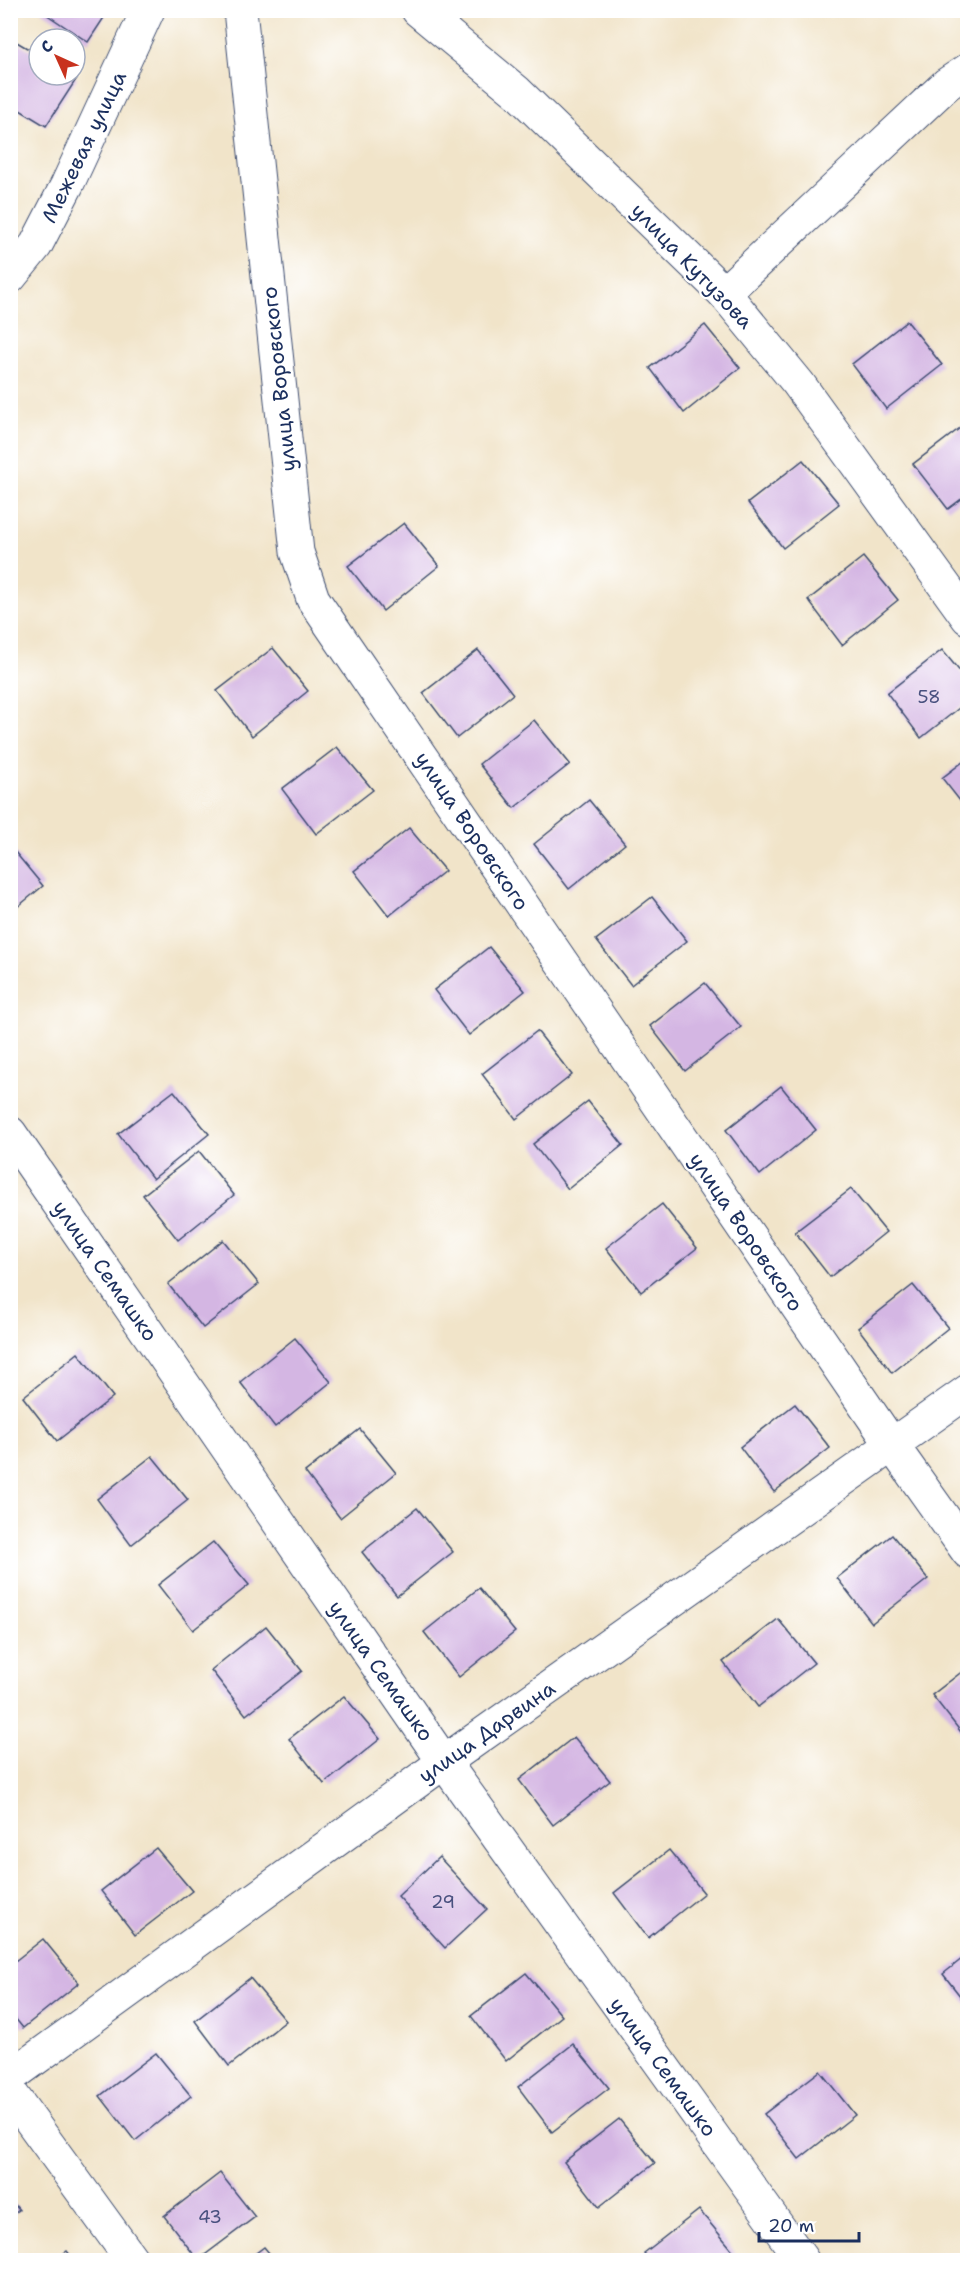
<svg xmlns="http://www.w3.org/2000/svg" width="978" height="2271" font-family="'Shantell Sans',sans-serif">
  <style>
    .building { fill: #d4b6e3 }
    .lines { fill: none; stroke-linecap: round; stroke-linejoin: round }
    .minor-casing { stroke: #3b4a6e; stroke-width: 35 }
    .minor { stroke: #fff; stroke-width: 33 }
    .labels { text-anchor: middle; stroke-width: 4.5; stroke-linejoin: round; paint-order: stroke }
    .number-label { font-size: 18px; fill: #49517f }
    .street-label { font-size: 21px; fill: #1b2f5e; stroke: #fff }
  </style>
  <rect width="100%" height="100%" fill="#fff"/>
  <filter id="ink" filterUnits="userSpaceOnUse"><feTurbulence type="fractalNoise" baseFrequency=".0167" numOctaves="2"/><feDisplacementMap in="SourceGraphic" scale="12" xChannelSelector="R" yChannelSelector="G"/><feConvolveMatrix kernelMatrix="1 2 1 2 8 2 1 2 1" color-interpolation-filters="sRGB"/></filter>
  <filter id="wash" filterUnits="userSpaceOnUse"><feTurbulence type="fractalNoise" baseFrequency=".008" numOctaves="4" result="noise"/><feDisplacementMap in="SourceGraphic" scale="24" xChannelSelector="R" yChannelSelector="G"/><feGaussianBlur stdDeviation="1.35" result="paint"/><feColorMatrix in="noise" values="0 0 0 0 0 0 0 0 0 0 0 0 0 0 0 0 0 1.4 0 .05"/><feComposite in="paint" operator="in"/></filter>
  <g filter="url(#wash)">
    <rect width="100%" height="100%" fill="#f1e4c9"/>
    <g id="blocks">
      <!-- building -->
      <g class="building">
        <polygon points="40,10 109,10 88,42"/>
        <polygon points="15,41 39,55 39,75 71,75 77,78 46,126 10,104 10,49"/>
        <polygon points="907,321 942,365 886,409 852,364"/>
        <polygon points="705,325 740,368 684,413 650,368"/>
        <polygon points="968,422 968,494 948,509 913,464"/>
        <polygon points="803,460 839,504 783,548 748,503"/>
        <polygon points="404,523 439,566 383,611 348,566"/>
        <polygon points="863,557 898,600 842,645 808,600"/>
        <polygon points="273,648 308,691 252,736 217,691"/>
        <polygon points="478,650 513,694 457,738 423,693"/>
        <polygon points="942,650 968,681 968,701 921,738 887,693"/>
        <polygon points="534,720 570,764 514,808 479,764"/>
        <polygon points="337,747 373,790 316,834 282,789"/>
        <polygon points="968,758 968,811 942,778"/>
        <polygon points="589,800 625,844 569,889 534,844"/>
        <polygon points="409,828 445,871 389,916 354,871"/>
        <polygon points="10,846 43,886 10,913"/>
        <polygon points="652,897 687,941 631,985 596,940"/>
        <polygon points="489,947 525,991 469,1035 434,990"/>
        <polygon points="705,983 741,1027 685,1071 650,1026"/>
        <polygon points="537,1031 572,1075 516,1119 482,1074"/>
        <polygon points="781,1086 816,1130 760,1175 726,1130"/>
        <polygon points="174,1091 209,1134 153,1179 118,1134"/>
        <polygon points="588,1101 623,1145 568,1189 533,1144"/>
        <polygon points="199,1151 234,1195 178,1240 143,1195"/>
        <polygon points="851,1189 886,1232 830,1277 795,1232"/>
        <polygon points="662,1204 697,1248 641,1292 606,1248"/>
        <polygon points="223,1240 259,1284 203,1328 168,1284"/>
        <polygon points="913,1285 948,1328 892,1373 858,1328"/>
        <polygon points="295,1338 331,1382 275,1427 240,1382"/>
        <polygon points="78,1353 113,1397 57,1441 23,1397"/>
        <polygon points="795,1404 830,1448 774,1492 740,1447"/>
        <polygon points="360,1429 396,1473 340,1518 305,1472"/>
        <polygon points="152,1456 188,1500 131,1545 97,1499"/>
        <polygon points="417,1508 453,1552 397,1596 362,1552"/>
        <polygon points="892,1535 928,1579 872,1623 837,1578"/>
        <polygon points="213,1542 249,1585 193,1630 158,1585"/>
        <polygon points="479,1588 515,1632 459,1677 424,1632"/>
        <polygon points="778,1619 814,1663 758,1707 723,1662"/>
        <polygon points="266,1626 302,1671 246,1715 211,1670"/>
        <polygon points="968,1667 968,1741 932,1695"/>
        <polygon points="344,1696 380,1739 324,1784 289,1739"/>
        <polygon points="574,1737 610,1781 553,1825 519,1780"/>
        <polygon points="156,1848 192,1891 135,1935 101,1891"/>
        <polygon points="669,1850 704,1893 648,1938 614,1893"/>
        <polygon points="439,1857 487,1909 445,1948 398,1896"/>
        <polygon points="43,1939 79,1983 23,2028 10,2012 10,1965"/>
        <polygon points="968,1954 968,2006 943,1974"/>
        <polygon points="526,1973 562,2016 506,2061 471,2016"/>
        <polygon points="250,1978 286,2021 229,2066 195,2021"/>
        <polygon points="573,2044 609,2088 552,2132 518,2087"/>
        <polygon points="156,2053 191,2096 135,2141 100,2096"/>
        <polygon points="820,2071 855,2115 799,2159 764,2114"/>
        <polygon points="619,2119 655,2163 599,2207 564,2162"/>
        <polygon points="220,2173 255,2217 198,2260 164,2216"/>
        <polygon points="10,2199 19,2210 10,2217"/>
        <polygon points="699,2210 735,2253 726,2260 650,2260 644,2253"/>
        <polygon points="264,2247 275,2260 247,2260"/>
        <polygon points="67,2251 74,2260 54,2260"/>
      </g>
    </g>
  </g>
  <g filter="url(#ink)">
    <use href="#blocks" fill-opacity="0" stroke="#3b4a6e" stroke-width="1.5"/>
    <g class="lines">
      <!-- minor casing -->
      <g class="minor-casing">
        <g id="minor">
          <polyline points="240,10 297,552 313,599 892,1445 968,1552"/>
          <polyline points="418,10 517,92 724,293 798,383 968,618"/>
          <polyline points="10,277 36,245 67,185 148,10"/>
          <polyline points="724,293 947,84 968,70"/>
          <polyline points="10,1133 444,1762 802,2260"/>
          <polyline points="10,2077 444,1762 968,1391"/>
          <polyline points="10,2092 132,2260"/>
        </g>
      </g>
      <!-- minor -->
      <use href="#minor" class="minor"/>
    </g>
  </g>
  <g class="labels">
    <!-- number labels -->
    <g class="number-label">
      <text x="929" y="703">58</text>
      <text x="443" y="1908">29</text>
      <text x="210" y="2223">43</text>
    </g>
    <!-- street labels -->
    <g class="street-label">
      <text transform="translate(84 147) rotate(-64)" y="7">Межевая улица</text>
      <text transform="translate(692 266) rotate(46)" y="7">улица Кутузова</text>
      <text transform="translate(279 379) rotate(-96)" y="7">улица Воровского</text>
      <text transform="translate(472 831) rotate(56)" y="7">улица Воровского</text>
      <text transform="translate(746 1232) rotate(56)" y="7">улица Воровского</text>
      <text transform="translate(105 1271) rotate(55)" y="7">улица Семашко</text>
      <text transform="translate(381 1671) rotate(55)" y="7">улица Семашко</text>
      <text transform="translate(487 1732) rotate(-35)" y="7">улица Дарвина</text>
      <text transform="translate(663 2067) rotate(54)" y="7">улица Семашко</text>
    </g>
  </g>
  <!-- margin -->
  <rect width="978" height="2271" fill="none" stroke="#fff" stroke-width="36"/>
  <!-- north arrow -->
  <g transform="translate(57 57) rotate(315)"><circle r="28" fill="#ffffff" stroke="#a4acbf" stroke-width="1.5"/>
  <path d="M0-4.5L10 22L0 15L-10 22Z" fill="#c8321e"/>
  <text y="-9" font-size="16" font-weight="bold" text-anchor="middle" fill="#1b2f5e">С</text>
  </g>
  <!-- scale -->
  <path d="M759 2232v9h100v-9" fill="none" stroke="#1b2f5e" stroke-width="3"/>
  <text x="768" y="2232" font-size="18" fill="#1b2f5e" stroke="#ffffff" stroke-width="4.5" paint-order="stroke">20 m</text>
</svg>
